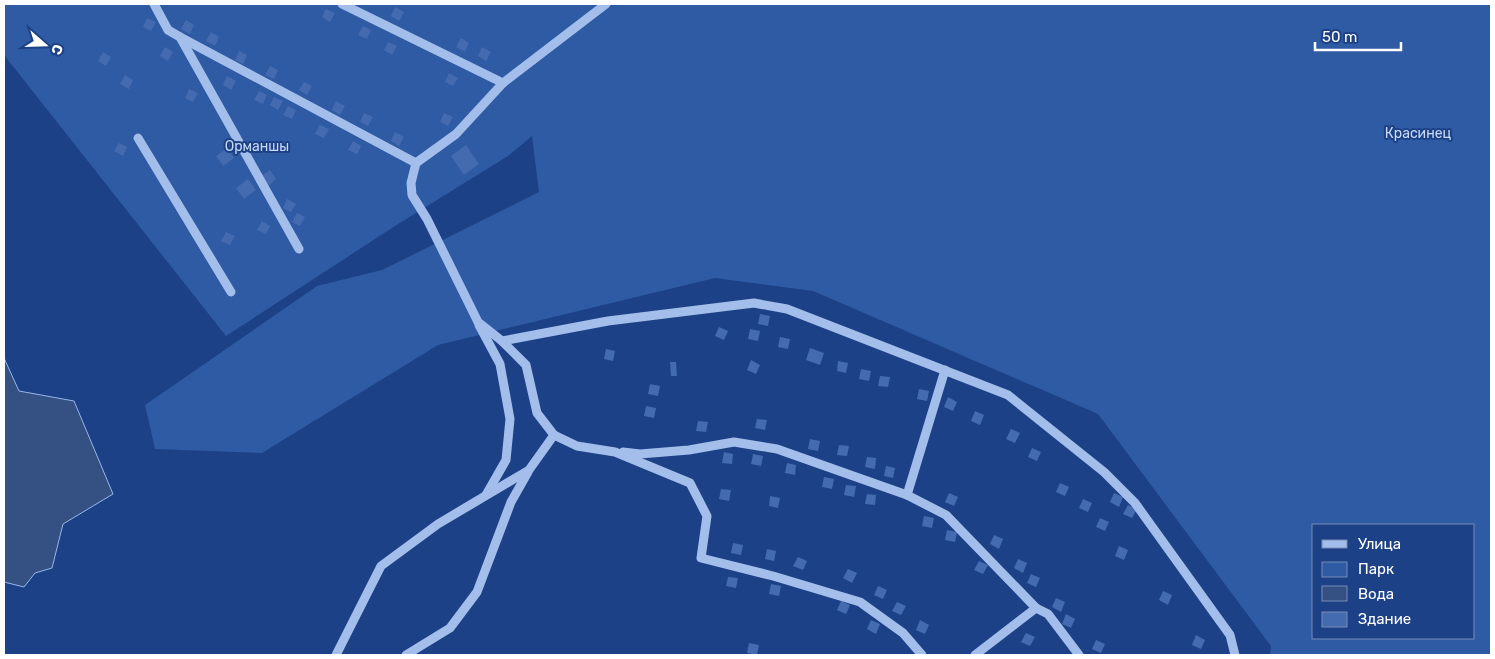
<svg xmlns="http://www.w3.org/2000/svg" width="1495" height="659" font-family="Rubik,sans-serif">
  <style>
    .green { fill: #2f5aa4; fill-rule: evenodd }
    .water { fill: #355183; stroke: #96b7ed }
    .building { fill: #446baf }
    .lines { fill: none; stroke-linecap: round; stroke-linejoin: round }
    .minor { stroke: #a3beeb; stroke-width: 9 }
    .labels { text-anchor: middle; stroke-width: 4; stroke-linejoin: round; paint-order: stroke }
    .park-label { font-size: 14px; fill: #c8daf8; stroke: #1c4186 }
  </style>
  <rect width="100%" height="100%" fill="#1c4186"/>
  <!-- green -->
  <path class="green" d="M 4,4 L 1491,4 L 1491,655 L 1270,655 L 1271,646 L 1098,414 L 813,291 L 715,278 L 438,345 L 262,453 L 155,449 L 145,405 L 317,286 L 382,270 L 539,192 L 532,136 L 508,156 L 395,226 L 226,336 L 4,55 ZM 1314,525 L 1474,525 L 1474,638 L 1314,638 Z"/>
  <!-- water -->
  <polygon class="water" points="4,358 19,391 74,401 113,494 63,524 52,568 35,573 24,587 4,582"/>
  <!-- building -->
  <g class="building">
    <polygon points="395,7 404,12 399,21 391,16"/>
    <polygon points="326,9 335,13 330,22 322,17"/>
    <polygon points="147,18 156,22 151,31 143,27"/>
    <polygon points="186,20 194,25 190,34 181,29"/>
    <polygon points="363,26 371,30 367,39 358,35"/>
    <polygon points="211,32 219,37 215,46 206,41"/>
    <polygon points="461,38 469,43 465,52 456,47"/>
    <polygon points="388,42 397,46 392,55 384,50"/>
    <polygon points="165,47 173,52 168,61 160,56"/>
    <polygon points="482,47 491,52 486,61 478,56"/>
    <polygon points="239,51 247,55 243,64 235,60"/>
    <polygon points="103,52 111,57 106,66 98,61"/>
    <polygon points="270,66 278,70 274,79 265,75"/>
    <polygon points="449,73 458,78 453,86 445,82"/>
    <polygon points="125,75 133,80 129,89 120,84"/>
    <polygon points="227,76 236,81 231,90 223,85"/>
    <polygon points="304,82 312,86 307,95 299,90"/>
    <polygon points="189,89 198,93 193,102 185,98"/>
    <polygon points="259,91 267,95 263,104 254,100"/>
    <polygon points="274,97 283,101 278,110 270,105"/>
    <polygon points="336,101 345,106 340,115 332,110"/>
    <polygon points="288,106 296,110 292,119 283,115"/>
    <polygon points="364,113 373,117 368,126 360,122"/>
    <polygon points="444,113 453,117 448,126 440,122"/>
    <polygon points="320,125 329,129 324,138 315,134"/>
    <polygon points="395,132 404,137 399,146 391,141"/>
    <polygon points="353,141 361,146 357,154 348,150"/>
    <polygon points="119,143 127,147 123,156 114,151"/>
    <polygon points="466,145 479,164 464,175 451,156"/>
    <polygon points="227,148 234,158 223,166 216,156"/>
    <polygon points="270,170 276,179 268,186 261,176"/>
    <polygon points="248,179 256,190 244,199 236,188"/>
    <polygon points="287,199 296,204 291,212 283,208"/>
    <polygon points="297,213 305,217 300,226 292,222"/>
    <polygon points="262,221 270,226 266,234 257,230"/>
    <polygon points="226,232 235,236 230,245 221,241"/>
    <polygon points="760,314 770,316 768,326 758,324"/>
    <polygon points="719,327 728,331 724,340 715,336"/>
    <polygon points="750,329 760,331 758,341 748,339"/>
    <polygon points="780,337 790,339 788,349 778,347"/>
    <polygon points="810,348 824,353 820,365 806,360"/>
    <polygon points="606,349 615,351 613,361 604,359"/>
    <polygon points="751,360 760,365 756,374 747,370"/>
    <polygon points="838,361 848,363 846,373 837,371"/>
    <polygon points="670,362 676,362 677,376 671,376"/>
    <polygon points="861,369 871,371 869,381 859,379"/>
    <polygon points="880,376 890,377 888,387 878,386"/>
    <polygon points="650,384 660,386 658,396 648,394"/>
    <polygon points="919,389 929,391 927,401 917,399"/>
    <polygon points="948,397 957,402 953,411 944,407"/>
    <polygon points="646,406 656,408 654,418 644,416"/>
    <polygon points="975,411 984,415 980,425 971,421"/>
    <polygon points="757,419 767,420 765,430 755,428"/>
    <polygon points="698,421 708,422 706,432 696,431"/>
    <polygon points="1011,429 1020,433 1015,443 1006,439"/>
    <polygon points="810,439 820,441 818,451 808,449"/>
    <polygon points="839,445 849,446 847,456 837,455"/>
    <polygon points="1032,448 1041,452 1037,461 1028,457"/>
    <polygon points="724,452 733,454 732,464 722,463"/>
    <polygon points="753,454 763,456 761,466 751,464"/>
    <polygon points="867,457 876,458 875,469 865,467"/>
    <polygon points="787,463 796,465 795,475 785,473"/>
    <polygon points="886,466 895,468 893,478 884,476"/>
    <polygon points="824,477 834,479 832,489 822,487"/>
    <polygon points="1060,483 1069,487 1065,496 1056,492"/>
    <polygon points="846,485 856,486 854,497 844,495"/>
    <polygon points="721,489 731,490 729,501 719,499"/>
    <polygon points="949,493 958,497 954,506 945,502"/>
    <polygon points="1114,493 1123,497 1119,507 1110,502"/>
    <polygon points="867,494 876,495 875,505 865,504"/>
    <polygon points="770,496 780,498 778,508 769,506"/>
    <polygon points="1083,499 1092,503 1088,512 1079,508"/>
    <polygon points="1128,505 1137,509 1132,518 1123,514"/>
    <polygon points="924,516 934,518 932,528 922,526"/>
    <polygon points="1100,518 1109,522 1105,531 1096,527"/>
    <polygon points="947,530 957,532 955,542 945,540"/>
    <polygon points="994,535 1003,539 999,549 990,544"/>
    <polygon points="733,543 743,545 741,555 731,553"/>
    <polygon points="1119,546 1128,550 1124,560 1115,556"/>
    <polygon points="767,549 776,551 774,561 765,559"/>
    <polygon points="798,557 807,561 803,570 793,566"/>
    <polygon points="1018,559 1027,563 1023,573 1014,568"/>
    <polygon points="979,561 988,565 983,574 974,570"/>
    <polygon points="848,569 857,573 852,583 843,578"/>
    <polygon points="1031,574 1040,578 1036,587 1027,583"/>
    <polygon points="728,577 738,578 736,588 726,586"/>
    <polygon points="771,584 781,586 779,596 769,594"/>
    <polygon points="878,586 887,590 883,599 874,595"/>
    <polygon points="1163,591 1172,595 1168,605 1159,600"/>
    <polygon points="1056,598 1065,602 1061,612 1052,607"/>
    <polygon points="841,601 850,605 846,614 837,610"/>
    <polygon points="897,602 906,606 901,615 892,611"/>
    <polygon points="1066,614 1075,619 1071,628 1062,624"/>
    <polygon points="871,620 880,624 876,634 867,629"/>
    <polygon points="920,620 929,625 925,634 916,630"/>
    <polygon points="1026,633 1035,637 1030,646 1021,642"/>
    <polygon points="1196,635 1205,640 1201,649 1192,645"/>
    <polygon points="1096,640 1105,644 1101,653 1092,649"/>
    <polygon points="749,643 759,645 757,655 747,653"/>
  </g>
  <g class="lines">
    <!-- minor -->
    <g class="minor">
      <polyline points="154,4 168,30 180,37 299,249"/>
      <polyline points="342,4 503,83"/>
      <polyline points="606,4 503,83 456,134 416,163 411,183 412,195 427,219 478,322 502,341 608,321 754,303 787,309 1008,395 1104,472 1135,503 1230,635 1235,655"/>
      <polyline points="180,37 416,163"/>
      <polyline points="138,138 231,292"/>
      <polyline points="479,325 500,364 510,419 506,460 486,495"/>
      <polyline points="502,341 526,365 537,413 554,435 577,446 615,452 690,483 707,516 701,558 773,576 860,602 903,633 922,655"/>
      <polyline points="945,370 907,495 946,515 1036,608 975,655"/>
      <polyline points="623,452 640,454 689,450 734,442 777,449 907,495"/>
      <polyline points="1036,608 1048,614 1079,655"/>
      <polyline points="336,655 381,566 438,524 529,470 554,435"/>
      <polyline points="406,655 450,628 477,592 511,502 528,472"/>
    </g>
  </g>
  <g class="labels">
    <!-- park labels -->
    <g class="park-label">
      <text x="1418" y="138">Красинец</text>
      <text x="257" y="151">Орманшы</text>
    </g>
  </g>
  <!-- border -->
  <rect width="1495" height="659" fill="none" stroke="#ffffff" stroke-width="10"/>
  <!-- legend -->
  <rect x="1312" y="524" width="162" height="115" fill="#1c4186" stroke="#778db6"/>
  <rect x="1322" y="540" width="25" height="8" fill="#a3beeb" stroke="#778db6"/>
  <text x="1358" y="549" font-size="15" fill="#ffffff">Улица</text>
  <rect x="1322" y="562" width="25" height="15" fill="#2f5aa4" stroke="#778db6"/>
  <text x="1358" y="574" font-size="15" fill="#ffffff">Парк</text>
  <rect x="1322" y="586" width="25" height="15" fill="#355183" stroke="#778db6"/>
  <text x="1358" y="599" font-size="15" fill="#ffffff">Вода</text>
  <rect x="1322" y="612" width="25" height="15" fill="#446baf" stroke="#778db6"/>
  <text x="1358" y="624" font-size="15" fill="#ffffff">Здание</text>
  <!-- north arrow -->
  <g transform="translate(45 45) rotate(110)" stroke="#1c4186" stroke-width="4" paint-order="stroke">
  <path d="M0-4L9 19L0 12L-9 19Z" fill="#ffffff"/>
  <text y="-8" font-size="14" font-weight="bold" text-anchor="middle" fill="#ffffff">С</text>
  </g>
  <!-- scale -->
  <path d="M1315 42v8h86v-8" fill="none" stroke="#ffffff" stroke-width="2.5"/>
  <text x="1322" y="42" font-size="15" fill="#ffffff" stroke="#1c4186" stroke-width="4" paint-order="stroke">50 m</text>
</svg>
